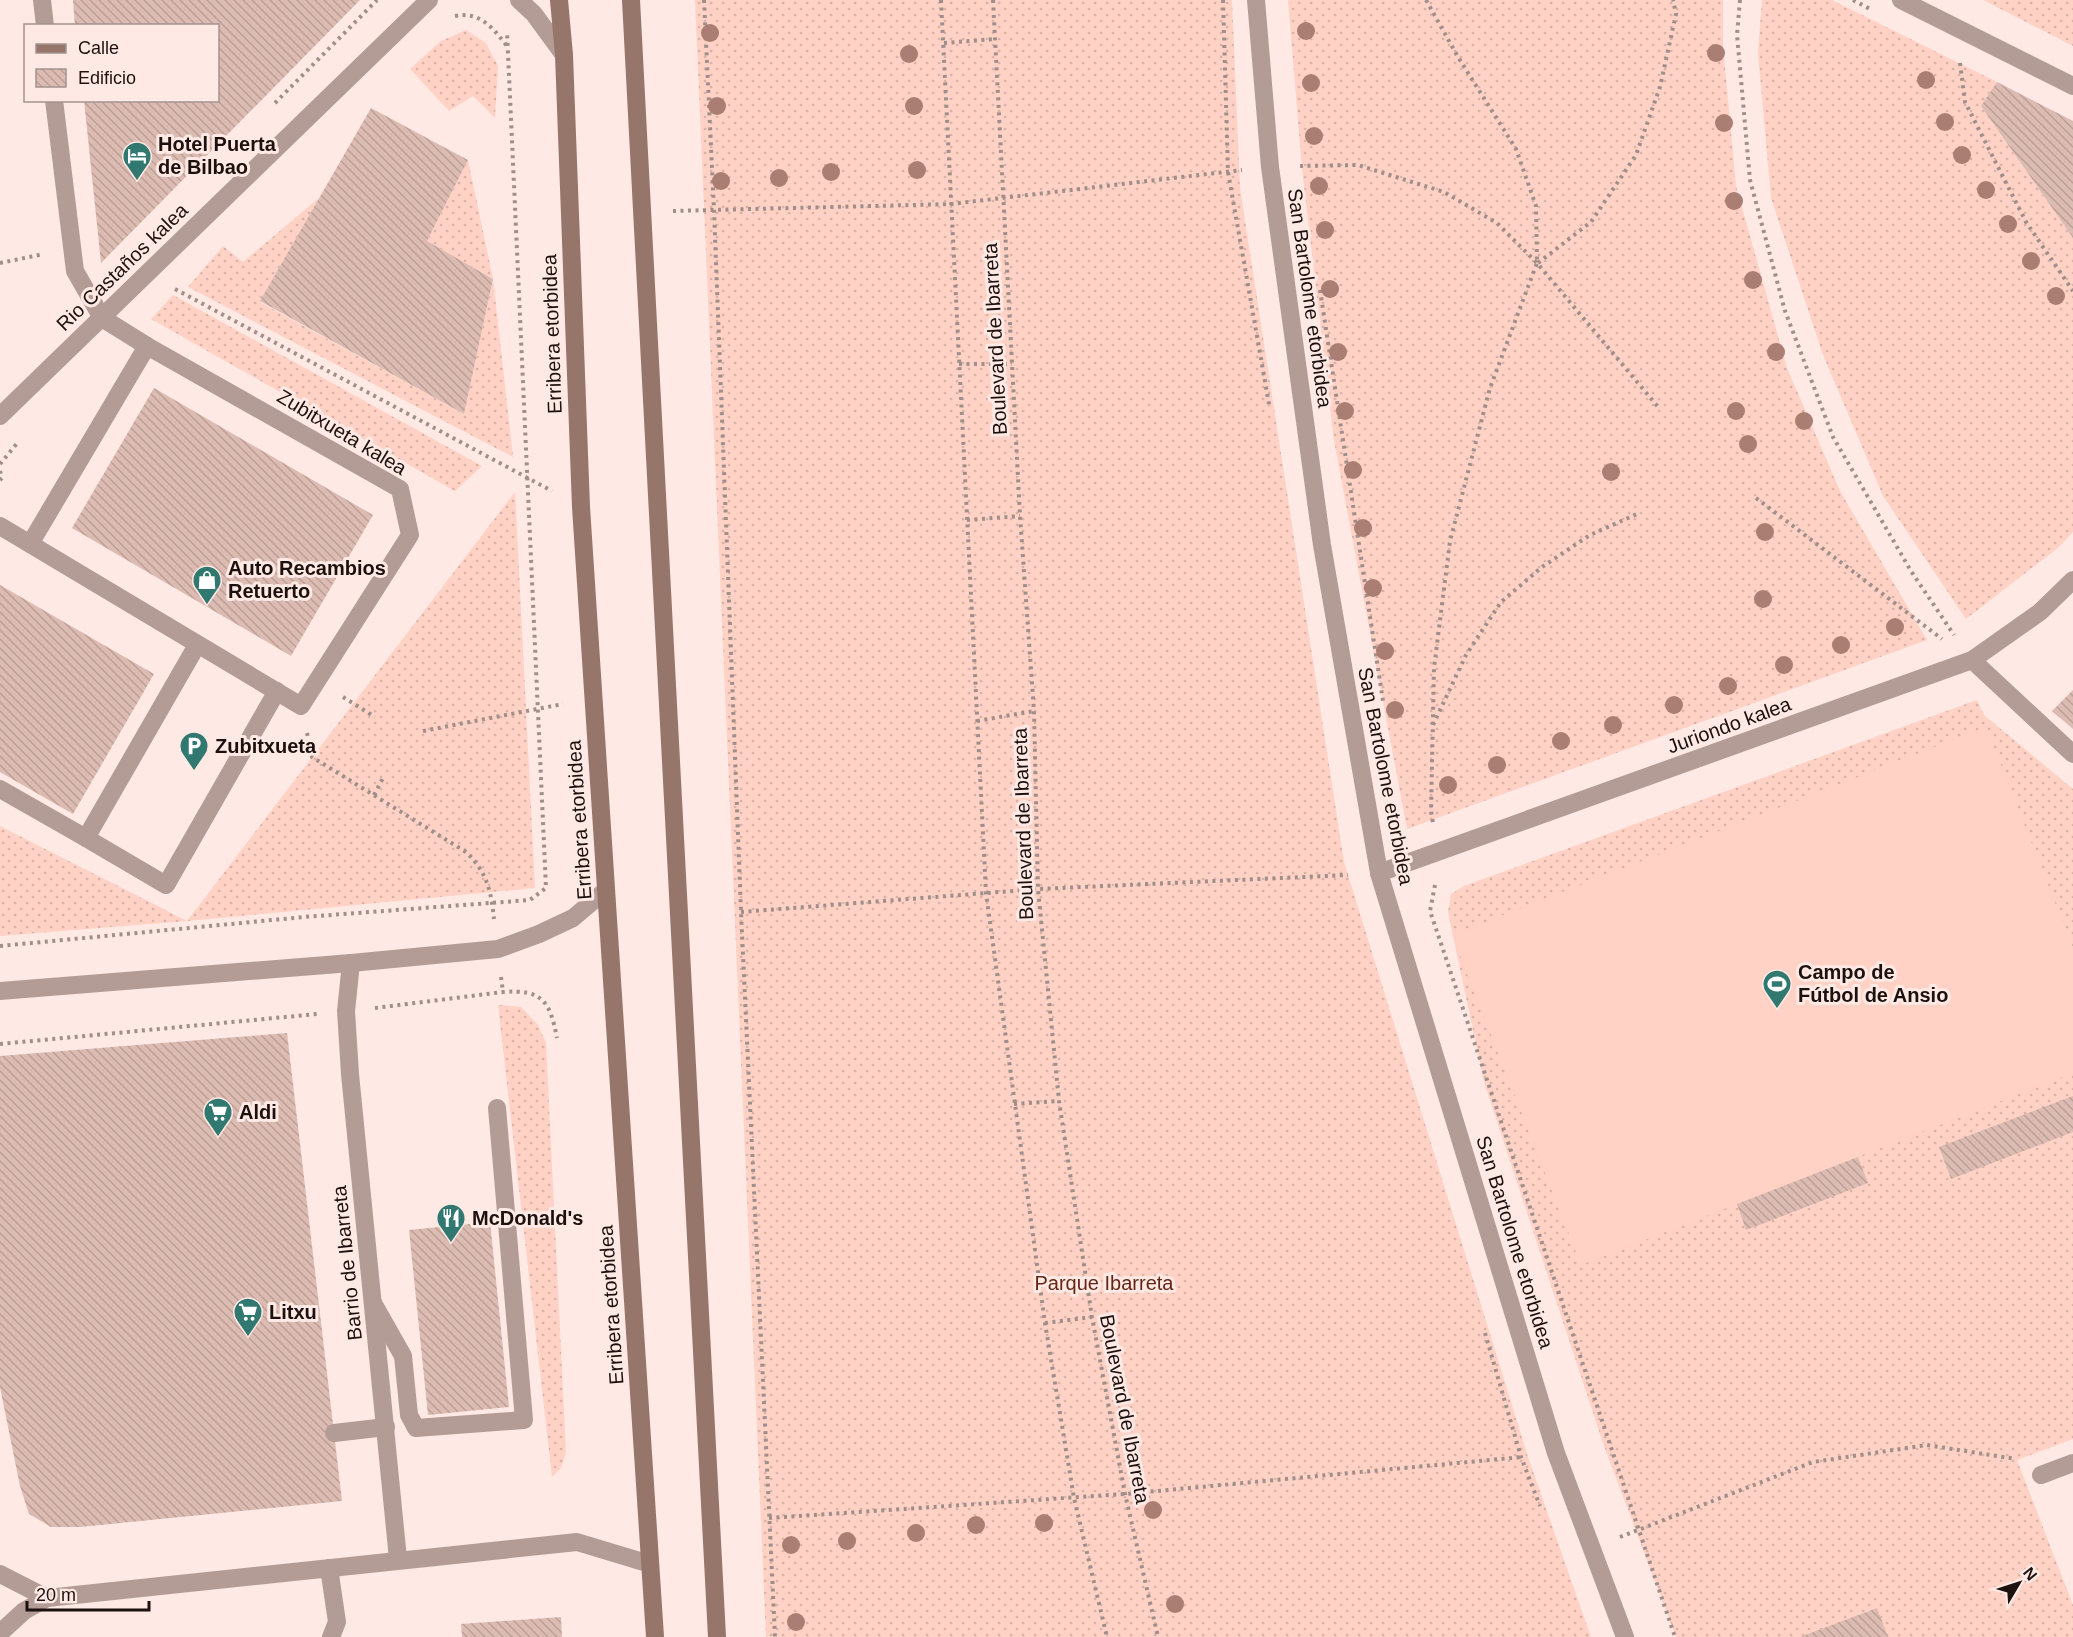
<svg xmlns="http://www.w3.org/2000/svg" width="2073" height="1637" font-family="Helvetica,sans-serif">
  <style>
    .grass { fill: url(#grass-dots) }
    .pitch { fill: #ffd2c5 }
    .building { fill: url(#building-back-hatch) }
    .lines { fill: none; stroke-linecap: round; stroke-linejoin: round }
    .path { stroke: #9f8e8a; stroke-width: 4; stroke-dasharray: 3 4.5; stroke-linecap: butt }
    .lane { stroke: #b49c96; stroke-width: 18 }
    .street { stroke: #b49c96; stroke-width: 18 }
    .secondary { stroke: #96756b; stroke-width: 18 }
    .tree { fill: #aa7e72 }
    .labels { text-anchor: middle; stroke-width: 6; stroke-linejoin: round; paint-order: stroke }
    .poi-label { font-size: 20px; font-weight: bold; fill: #1c110e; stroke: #fee9e4; text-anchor: start }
    .street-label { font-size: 20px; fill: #1c110e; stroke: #fee9e4 }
    .park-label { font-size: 20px; fill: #652615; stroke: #fee9e4 }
  </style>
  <defs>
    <pattern id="grass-dots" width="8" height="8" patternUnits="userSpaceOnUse" patternTransform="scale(1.5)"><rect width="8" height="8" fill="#ffd2c5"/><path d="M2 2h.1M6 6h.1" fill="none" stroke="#dab3a8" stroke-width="1.8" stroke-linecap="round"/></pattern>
    <pattern id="building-back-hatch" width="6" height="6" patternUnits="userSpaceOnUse" patternTransform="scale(1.5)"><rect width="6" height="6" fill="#dcbbb2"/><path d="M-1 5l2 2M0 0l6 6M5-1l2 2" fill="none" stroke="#bca098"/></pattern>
  </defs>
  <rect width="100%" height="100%" fill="#fee9e4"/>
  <!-- grass -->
  <g class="grass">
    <polygon points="695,0 1232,0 1240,188 1344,862 1528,1457 1591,1637 766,1637"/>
    <polygon points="1288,0 1723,0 1723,46 1736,186 1787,368 1840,491 1927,640 1407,829 1334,441 1302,169"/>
    <polygon points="1762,0 1832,0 1997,82 1981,106 2073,238 2073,532 2059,547 1966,619 1883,496 1823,355 1771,198 1758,53"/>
    <polygon points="1983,0 2073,0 2073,46"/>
    <polygon points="466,30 486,43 498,66 495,118 473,96 449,111 410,69 441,41"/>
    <polygon points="468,160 493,279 513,457 188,287 223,246 243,262 320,197 260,302 464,414 493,279 427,241"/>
    <polygon points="173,295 482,466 455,491 151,319"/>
    <polygon points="515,492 535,888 187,921 0,936 0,826 187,921"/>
    <polygon points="1977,700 1984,715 2073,789 2073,1439 2017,1460 2073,1605 2073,1637 1676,1637 1604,1446 1484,1082 1448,912 1451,894 1464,886"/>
    <polygon points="498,1005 521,1007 538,1025 546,1043 566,1452 561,1468 552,1477"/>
  </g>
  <!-- pitch -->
  <polygon class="pitch" points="1986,727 2073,948 2073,1073 1581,1265 1452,935"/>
  <!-- building -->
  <g class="building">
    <polygon points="73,0 360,0 101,263 84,100 218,100 218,26 75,26"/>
    <polygon points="1997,82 2073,121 2073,238 1981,106"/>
    <polygon points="371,108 468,160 427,241 493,279 464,414 260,301"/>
    <polygon points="154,388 373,515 291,656 72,528"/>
    <polygon points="0,585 154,674 73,814 0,772"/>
    <polygon points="2073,690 2073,729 2052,711"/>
    <polygon points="287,1033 342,1501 80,1527 51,1527 29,1514 20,1486 0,1387 0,1056"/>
    <polygon points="2073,1096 2073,1132 1951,1179 1939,1147"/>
    <polygon points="1858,1157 1868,1183 1746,1230 1737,1204"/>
    <polygon points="490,1222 509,1407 428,1415 409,1230"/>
    <polygon points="1877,1608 1888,1637 1800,1637"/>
    <polygon points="561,1617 562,1637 462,1637 461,1624"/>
  </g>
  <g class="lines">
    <!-- path -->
    <g class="path">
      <polyline points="704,0 714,210 741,912 775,1637"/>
      <polyline points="941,0 986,893 1045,1323 1074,1498 1107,1637"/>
      <polyline points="993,0 1020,516 1034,711 1038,889 1059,1101 1092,1317 1125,1494 1158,1637"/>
      <polyline points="1223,0 1228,172 1269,404"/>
      <polyline points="1426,0 1458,57 1516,149 1536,206 1537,263 1490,388 1450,541 1434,668 1431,811 1433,823"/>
      <polyline points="1740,0 1737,35 1750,180 1785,311 1833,437 1911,571 1954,635"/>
      <polyline points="1853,0 1872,10"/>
      <path d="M 455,16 C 480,11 493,28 507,46"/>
      <polyline points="944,43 995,39"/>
      <polyline points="1960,63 1965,102 2026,222 2073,291"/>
      <polyline points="275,103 377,0"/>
      <polyline points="1300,166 1358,165 1444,192 1497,223 1537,263 1659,408"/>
      <polyline points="673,211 951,204 1242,170"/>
      <polyline points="0,263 44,254"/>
      <polyline points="1538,263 1591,222 1636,155 1660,87 1676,14 1673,0"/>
      <polyline points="175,289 552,491"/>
      <polyline points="1320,290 1383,701"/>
      <polyline points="959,364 1012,364"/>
      <polyline points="0,464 19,441"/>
      <polyline points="0,471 2,478 0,480"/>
      <polyline points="1756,498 1942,639"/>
      <polyline points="967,520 1020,516"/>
      <polyline points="343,697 375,717"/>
      <polyline points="977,721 1034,711"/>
      <polyline points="1433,725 1466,655 1501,602 1542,567 1590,535 1637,514"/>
      <polyline points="423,731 563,704"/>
      <path d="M 307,733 L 312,757 L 466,852 C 487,872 491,891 494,919"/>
      <polyline points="374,795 384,776"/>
      <polyline points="1435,885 1430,911 1675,1637"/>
      <polyline points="741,912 1038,889 1348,875"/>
      <polyline points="0,946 304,917 530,900 546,888 507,31"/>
      <polyline points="501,977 503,992"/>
      <path d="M 375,1008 L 503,992 C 543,989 550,1002 557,1038"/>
      <polyline points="0,1044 317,1014"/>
      <polyline points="1014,1104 1059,1101"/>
      <polyline points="1045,1323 1092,1317"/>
      <polyline points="1485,1333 1521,1457 1540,1506"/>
      <polyline points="769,1518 1125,1494 1522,1457"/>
      <polyline points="1620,1537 1813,1462 1927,1445 2016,1459"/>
    </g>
    <!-- lane -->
    <g class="lane">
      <polyline points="1972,660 2073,754"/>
      <polyline points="373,1303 403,1356 409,1415 416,1428 524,1420 497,1108"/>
      <polyline points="334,1433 386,1427"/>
      <polyline points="329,1568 337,1622 331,1637"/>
    </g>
    <!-- street -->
    <g class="street">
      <polyline points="42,0 45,26"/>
      <polyline points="519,0 534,14 564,55"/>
      <polyline points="1256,0 1270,167 1322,545 1379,873 1556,1453 1625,1637"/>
      <polyline points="1901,0 2073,86"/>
      <polyline points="0,416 429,0"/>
      <polyline points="0,526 301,706 410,535 400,489 147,346 102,318 75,271 54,100"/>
      <polyline points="30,544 147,346"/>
      <polyline points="197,645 86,838 166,885 277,691"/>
      <polyline points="0,789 86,838"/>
      <polyline points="1379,873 1972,660 2040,612 2073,580"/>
      <polyline points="351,963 346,1011 350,1074 398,1559"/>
      <polyline points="0,991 351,963 498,949 539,934 573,918 606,890"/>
      <polyline points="2041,1475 2073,1463"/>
      <polyline points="0,1574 47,1598"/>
      <polyline points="0,1633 24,1611 47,1598 577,1542 650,1564"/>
    </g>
    <!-- secondary -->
    <g class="secondary">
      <polyline points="559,0 564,55 581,507 655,1637"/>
      <polyline points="631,0 717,1637"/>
    </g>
  </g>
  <!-- trees -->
  <g class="tree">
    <circle cx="1306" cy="31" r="9"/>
    <circle cx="710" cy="33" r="9"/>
    <circle cx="1716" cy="53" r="9"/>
    <circle cx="909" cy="54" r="9"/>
    <circle cx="1926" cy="80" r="9"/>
    <circle cx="1311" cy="83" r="9"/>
    <circle cx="717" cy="106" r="9"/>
    <circle cx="914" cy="106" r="9"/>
    <circle cx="1945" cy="122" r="9"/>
    <circle cx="1724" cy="123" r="9"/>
    <circle cx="1314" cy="136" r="9"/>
    <circle cx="1962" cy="155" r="9"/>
    <circle cx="917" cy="170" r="9"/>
    <circle cx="831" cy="172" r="9"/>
    <circle cx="779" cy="178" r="9"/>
    <circle cx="721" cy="181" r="9"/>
    <circle cx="1319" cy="186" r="9"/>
    <circle cx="1986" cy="190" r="9"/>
    <circle cx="1734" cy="201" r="9"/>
    <circle cx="2008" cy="224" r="9"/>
    <circle cx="1325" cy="230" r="9"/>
    <circle cx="2031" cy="261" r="9"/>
    <circle cx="1753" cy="280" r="9"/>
    <circle cx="1330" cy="289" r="9"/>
    <circle cx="2056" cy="296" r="9"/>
    <circle cx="1338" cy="352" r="9"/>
    <circle cx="1776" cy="352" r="9"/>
    <circle cx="1345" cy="411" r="9"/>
    <circle cx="1736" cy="411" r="9"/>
    <circle cx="1804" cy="421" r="9"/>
    <circle cx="1748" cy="444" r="9"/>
    <circle cx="1353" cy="470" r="9"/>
    <circle cx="1611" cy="472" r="9"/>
    <circle cx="1363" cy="528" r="9"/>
    <circle cx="1765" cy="532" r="9"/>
    <circle cx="1373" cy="588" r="9"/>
    <circle cx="1763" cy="599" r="9"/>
    <circle cx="1895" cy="627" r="9"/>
    <circle cx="1841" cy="645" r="9"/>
    <circle cx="1385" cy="651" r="9"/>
    <circle cx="1784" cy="665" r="9"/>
    <circle cx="1728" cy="686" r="9"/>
    <circle cx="1674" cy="705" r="9"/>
    <circle cx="1395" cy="710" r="9"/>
    <circle cx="1613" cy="725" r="9"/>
    <circle cx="1561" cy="741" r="9"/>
    <circle cx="1497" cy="765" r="9"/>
    <circle cx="1448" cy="785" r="9"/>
    <circle cx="1153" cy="1510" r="9"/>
    <circle cx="1044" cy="1523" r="9"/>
    <circle cx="976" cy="1525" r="9"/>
    <circle cx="916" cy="1533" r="9"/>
    <circle cx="847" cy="1541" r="9"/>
    <circle cx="791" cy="1545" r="9"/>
    <circle cx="1175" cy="1604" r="9"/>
    <circle cx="796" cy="1622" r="9"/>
  </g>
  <!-- icons -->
  <defs>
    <g id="hotel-pin" transform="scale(1.5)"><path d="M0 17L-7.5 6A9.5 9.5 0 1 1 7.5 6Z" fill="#317870" stroke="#fee9e4"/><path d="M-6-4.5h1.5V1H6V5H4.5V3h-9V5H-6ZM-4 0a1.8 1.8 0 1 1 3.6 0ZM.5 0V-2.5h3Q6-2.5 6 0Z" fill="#fff"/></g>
    <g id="shop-pin" transform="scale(1.5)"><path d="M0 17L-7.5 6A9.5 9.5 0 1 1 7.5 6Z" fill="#317870" stroke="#fee9e4"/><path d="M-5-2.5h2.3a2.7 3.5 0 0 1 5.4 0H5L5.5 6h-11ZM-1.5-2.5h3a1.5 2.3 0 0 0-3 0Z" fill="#fff"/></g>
    <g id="parking-pin" transform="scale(1.5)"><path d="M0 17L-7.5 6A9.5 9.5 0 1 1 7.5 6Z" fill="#317870" stroke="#fee9e4"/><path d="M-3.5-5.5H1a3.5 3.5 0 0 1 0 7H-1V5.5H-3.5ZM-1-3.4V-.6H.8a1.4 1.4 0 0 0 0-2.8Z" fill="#fff"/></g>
    <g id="stadium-pin" transform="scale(1.5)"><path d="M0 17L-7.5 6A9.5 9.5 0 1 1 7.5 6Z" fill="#317870" stroke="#fee9e4"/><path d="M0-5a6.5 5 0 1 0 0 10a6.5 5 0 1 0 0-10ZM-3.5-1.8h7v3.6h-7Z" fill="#fff"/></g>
    <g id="supermarket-pin" transform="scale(1.5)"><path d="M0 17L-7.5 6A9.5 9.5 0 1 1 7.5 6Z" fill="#317870" stroke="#fee9e4"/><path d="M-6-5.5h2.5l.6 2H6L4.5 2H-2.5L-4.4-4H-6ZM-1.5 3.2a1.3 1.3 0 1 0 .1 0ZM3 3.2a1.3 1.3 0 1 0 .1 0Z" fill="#fff"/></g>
    <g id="restaurant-pin" transform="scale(1.5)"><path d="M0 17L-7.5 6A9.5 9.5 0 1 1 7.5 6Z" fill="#317870" stroke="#fee9e4"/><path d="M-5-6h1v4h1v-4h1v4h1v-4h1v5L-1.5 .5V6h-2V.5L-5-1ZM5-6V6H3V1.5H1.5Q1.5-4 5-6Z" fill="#fff"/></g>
  </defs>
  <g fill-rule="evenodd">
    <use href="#hotel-pin" x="137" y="156"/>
    <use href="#shop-pin" x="207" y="580"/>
    <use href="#parking-pin" x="194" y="746"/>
    <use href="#stadium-pin" x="1777" y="984"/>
    <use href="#supermarket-pin" x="218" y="1112"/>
    <use href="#restaurant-pin" x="451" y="1218"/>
    <use href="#supermarket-pin" x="248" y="1312"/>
  </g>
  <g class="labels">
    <!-- poi labels -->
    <g class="poi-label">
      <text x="158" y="151">Hotel Puerta<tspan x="158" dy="23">de Bilbao</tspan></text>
      <text x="228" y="575">Auto Recambios<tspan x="228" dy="23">Retuerto</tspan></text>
      <text x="215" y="753">Zubitxueta</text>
      <text x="1798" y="979">Campo de<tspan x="1798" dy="23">Fútbol de Ansio</tspan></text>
      <text x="239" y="1119">Aldi</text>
      <text x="472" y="1225">McDonald's</text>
      <text x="269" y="1319">Litxu</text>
    </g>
    <!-- street labels -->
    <g class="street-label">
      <text transform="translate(122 267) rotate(-44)" y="7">Rio Castaños kalea</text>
      <text transform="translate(1310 298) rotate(82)" y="7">San Bartolome etorbidea</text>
      <text transform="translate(552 334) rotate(-92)" y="7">Erribera etorbidea</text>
      <text transform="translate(995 339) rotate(-93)" y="7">Boulevard de Ibarreta</text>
      <text transform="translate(342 432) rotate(31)" y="7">Zubitxueta kalea</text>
      <text transform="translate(1729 725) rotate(-20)" y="7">Juriondo kalea</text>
      <text transform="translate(1386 776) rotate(79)" y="7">San Bartolome etorbidea</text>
      <text transform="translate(579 820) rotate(-94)" y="7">Erribera etorbidea</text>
      <text transform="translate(1023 824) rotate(-92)" y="7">Boulevard de Ibarreta</text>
      <text transform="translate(1515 1242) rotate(73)" y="7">San Bartolome etorbidea</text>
      <text transform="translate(347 1263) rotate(-96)" y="7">Barrio de Ibarreta</text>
      <text transform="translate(611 1305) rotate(-94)" y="7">Erribera etorbidea</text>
      <text transform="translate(1125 1409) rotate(79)" y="7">Boulevard de Ibarreta</text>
    </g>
    <!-- park labels -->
    <g class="park-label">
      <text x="1104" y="1290">Parque Ibarreta</text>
    </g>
  </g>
  <!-- legend -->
  <rect x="24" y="24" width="195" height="78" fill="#fee9e4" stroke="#a4938e" stroke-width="1.5"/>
  <rect x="36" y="44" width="30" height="9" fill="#96756b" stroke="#a4938e" stroke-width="1.5"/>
  <text x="78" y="54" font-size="18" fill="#1c110e">Calle</text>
  <rect x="36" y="69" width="30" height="18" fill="url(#building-back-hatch)" stroke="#a4938e" stroke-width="1.5"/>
  <text x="78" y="84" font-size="18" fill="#1c110e">Edificio</text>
  <!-- north arrow -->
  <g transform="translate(2019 1583) rotate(51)" stroke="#fee9e4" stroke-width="4.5" paint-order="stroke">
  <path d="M0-4.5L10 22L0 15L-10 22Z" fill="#1c110e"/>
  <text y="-9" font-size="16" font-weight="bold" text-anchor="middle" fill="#1c110e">N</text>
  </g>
  <!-- scale -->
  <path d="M27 1601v9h122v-9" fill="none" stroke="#1c110e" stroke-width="3"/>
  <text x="36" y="1601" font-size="18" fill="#1c110e" stroke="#fee9e4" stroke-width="4.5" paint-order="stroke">20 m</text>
</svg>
